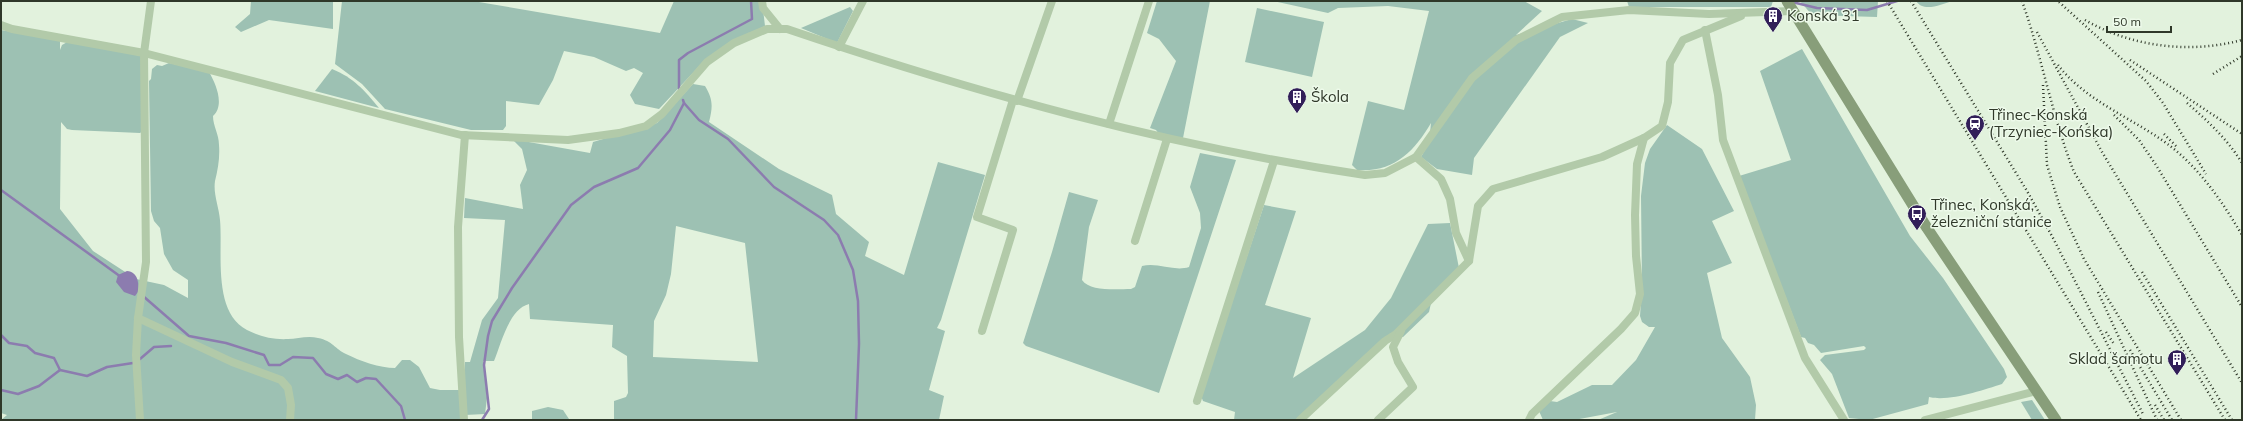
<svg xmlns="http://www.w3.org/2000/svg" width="2243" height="421" font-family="Mulish,sans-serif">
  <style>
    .green { fill: #9dc1b3; fill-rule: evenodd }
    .water { fill: #8c7caf }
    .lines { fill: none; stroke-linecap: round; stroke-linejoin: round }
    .stream { stroke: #8c7caf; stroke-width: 2.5 }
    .minor { stroke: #b2caa9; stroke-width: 8 }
    .secondary { stroke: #889e7a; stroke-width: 11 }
    .rail { stroke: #2f3829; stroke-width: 2.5; stroke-dasharray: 1 3; stroke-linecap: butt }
    .labels { text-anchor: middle; stroke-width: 3; stroke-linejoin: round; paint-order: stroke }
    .poi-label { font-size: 15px; fill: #2f3829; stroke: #edfaea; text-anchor: start }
  </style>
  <rect width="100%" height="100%" fill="#e2f2dd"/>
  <!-- green -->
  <g class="green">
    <polygon points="251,1 333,1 333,29 269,20 241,32 235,27 250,14"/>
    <polygon points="342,1 473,1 660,33 674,1 762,1 765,26 733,41 705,60 659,109 635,104 630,95 643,73 634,68 626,71 594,57 564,51 553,80 539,105 506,101 506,126 503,130 471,130 385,109 362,84 335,64"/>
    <polygon points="1157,1 1210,1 1183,138 1159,134 1156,130 1150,128 1176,61 1159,39 1147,33"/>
    <path d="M 1273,1 L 1524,1 L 1542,11 L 1516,35 L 1572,19 L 1588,23 L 1560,37 L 1474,158 L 1472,175 L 1437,169 L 1421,157 L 1429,143 L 1431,123 C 1414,152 1393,173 1357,170 L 1352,165 L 1368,101 L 1404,110 L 1429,11 L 1388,6 L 1338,8 L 1328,13 Z"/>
    <polygon points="1627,1 1773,1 1771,7 1629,7"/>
    <polygon points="1800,1 1878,1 1877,17 1812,15"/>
    <path d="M 1916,1 L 1953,1 C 1941,4 1924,13 1916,1 Z"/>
    <polygon points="850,7 853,11 837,43 801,28"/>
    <polygon points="1257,8 1324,22 1312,77 1245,62"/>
    <path d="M 1,30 L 60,40 L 60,50 L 62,45 L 69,41 L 141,56 L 143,131 L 140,133 L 72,130 L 67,129 L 61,122 L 60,209 L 93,251 L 136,279 L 164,285 L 188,298 L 188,280 L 173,270 L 164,254 L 160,228 L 154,221 L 151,211 L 149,81 L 151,79 L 152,69 L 157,65 L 162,66 L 169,63 L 209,72 C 216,84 225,105 213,116 C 213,126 219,134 219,145 C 220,157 218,169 215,181 C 213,194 219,207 220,220 C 223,251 212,312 247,330 C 259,336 274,340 288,339 C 297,339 308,335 318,338 C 333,341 335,349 346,354 C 360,361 380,368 395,368 L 402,360 L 410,360 L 419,367 L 430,388 L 440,390 L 464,390 L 465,362 L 470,362 L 482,320 L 498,298 L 505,220 L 464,218 L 465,198 L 523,209 L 520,185 L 527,170 L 522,149 L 512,139 L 590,153 L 593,142 L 657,123 L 693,84 L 705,86 C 713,99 713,107 709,122 L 779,169 L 832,195 L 836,214 L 869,242 L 865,256 L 904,275 L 938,162 L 985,175 L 941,320 L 937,328 L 945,331 L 929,390 L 944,396 L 939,420 L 614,420 L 614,401 L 626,397 L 628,393 L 627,356 L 612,347 L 613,325 L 530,319 L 529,304 C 509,309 501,344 494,361 L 483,361 L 487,398 L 485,414 L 465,415 L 465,420 L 1,420 L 7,415 L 1,413 ZM 676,226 L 745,243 L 758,362 L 653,357 L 654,321 L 666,295 L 671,274 Z"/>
    <path d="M 1802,49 L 1910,236 L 1943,278 L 2004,369 L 2007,377 L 2002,384 C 1983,390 1949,402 1929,397 L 1928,404 L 1869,420 L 1849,418 L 1832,374 L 1820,360 L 1825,355 L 1864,350 L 1866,348 L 1864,346 L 1821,353 L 1814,345 L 1808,343 L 1805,338 L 1801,337 L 1739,176 L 1791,160 L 1760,71 Z"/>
    <path d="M 332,69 C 354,78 364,90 379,108 L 315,91 Z"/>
    <polygon points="1667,125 1702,149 1734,211 1712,221 1732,263 1707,273 1722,338 1750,377 1756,405 1755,420 1598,420 1617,412 1574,420 1543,420 1539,411 1550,401 1557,402 1592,385 1612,385 1636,360 1655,327 1649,327 1642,322 1640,316 1642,287 1641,196 1645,163 1650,149"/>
    <path d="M 1200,153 L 1236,160 L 1159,393 L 1026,346 L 1023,343 L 1052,252 L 1069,192 L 1098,200 L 1089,227 L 1082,280 C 1090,292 1118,289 1131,289 L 1135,287 L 1142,266 C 1158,262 1174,272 1189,267 L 1201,228 L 1200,213 L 1190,187 Z"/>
    <polygon points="1264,205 1296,211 1265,305 1311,318 1293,378 1365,330 1391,298 1428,224 1450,223 1459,268 1432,299 1429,312 1403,337 1384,338 1304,420 1234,420 1235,412 1203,401 1201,396"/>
    <polygon points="2032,400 2045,420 2032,420 2021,402"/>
    <polygon points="548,407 563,410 569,419 578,420 532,420 532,411"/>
  </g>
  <!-- water -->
  <path class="water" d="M 127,271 C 138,272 139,283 138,292 L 135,296 L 124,292 L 116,282 L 118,275 Z"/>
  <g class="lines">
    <!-- stream -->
    <g class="stream">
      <polyline points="1792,2 1817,8 1867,10 1897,1"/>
      <polyline points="679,89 679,60 688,53 752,19 751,1"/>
      <polyline points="684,103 699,120 728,139 774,187 824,220 838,235 853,270 858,301 859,344 856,420"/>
      <polyline points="1,190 121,277"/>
      <polyline points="143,296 189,336 226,343 264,355 269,365 280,365 293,357 313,358 326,374 338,379 347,375 357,382 366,378 376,379 401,406 405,420"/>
      <polyline points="1,335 9,343 27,346 35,353 54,358 60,370 87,376 107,367 133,363"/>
      <polyline points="140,359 154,347 171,346"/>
      <polyline points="1,390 18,394 39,386 60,370"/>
      <polyline points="482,420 489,409 484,365 488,336 492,321 512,288 571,205 594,187 638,168 670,130 684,103 683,100"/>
    </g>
    <!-- minor -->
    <g class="minor">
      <polyline points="762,1 763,8 780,29"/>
      <path d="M 1,25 L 12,29 L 144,53 L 461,135 L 568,140 L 619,133 L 646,126 L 662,114 L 707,62 L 734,43 L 767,29 L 787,29 C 976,93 1167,146 1365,175 L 1385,173 L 1416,157 L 1472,78 L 1516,40 L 1562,17 L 1629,10 L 1709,14 L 1793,11"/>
      <polyline points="1705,30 1718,95 1723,140 1805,358 1844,420"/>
      <polyline points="839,47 863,1"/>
      <polyline points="1017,101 1052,1"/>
      <polyline points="1109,124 1149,1"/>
      <polyline points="1416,157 1441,179 1450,199 1456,233 1469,261 1478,206 1493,189 1602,157 1644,138 1662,126 1668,102 1670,63 1683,40 1741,16"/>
      <polyline points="1135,241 1167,139"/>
      <polyline points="138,318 232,362 281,380 288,388 291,405 290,420"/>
      <polyline points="982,331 1013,230 977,217 1013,100"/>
      <polyline points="1197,401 1274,161"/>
      <polyline points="140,420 136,355 138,318 146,262 144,53 151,1"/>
      <polyline points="464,420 459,337 458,227 465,135"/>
      <polyline points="1300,420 1385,341 1396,334 1469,261"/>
      <polyline points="1378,420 1413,387 1398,362 1393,347 1401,331"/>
      <polyline points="1529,420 1532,414 1621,329 1635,313 1640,294 1636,256 1635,215 1637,164 1644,138"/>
      <polyline points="1925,420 2036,391"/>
    </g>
    <!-- secondary -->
    <polyline class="secondary" points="1787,1 1927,228 2056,420"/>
    <!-- rail -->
    <g class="rail">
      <polyline points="1887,1 2141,420"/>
      <polyline points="1911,1 2027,191 2053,238 2143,414"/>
      <path d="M 2022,1 C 2042,57 2052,116 2074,172 L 2225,420"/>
      <polyline points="2059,2 2146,81 2163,103 2206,174"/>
      <path d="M 2085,20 C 2132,47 2190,54 2242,40"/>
      <polyline points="2037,32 2102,152 2242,383"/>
      <polyline points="2130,60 2242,134"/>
      <path d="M 2058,65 C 2087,103 2138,120 2174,149 C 2203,173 2223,203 2242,235"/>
      <polyline points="2213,74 2242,56"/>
      <polyline points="2043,85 2047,165 2060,207 2084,259 2181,420"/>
      <path d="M 2187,103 C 2208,121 2228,140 2242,163"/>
      <polyline points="2114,115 2139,140 2156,165 2242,307"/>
      <polyline points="2164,134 2177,147"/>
      <polyline points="2142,272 2232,420"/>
      <polyline points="2098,292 2157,420"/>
      <polyline points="2106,332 2114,344"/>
      <polyline points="2130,350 2172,420"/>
      <polyline points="2155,405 2164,420"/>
    </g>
  </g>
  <!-- icons -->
  <defs>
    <g id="building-pin" transform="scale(1)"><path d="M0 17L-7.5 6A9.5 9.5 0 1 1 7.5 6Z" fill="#321f59" stroke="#edfaea"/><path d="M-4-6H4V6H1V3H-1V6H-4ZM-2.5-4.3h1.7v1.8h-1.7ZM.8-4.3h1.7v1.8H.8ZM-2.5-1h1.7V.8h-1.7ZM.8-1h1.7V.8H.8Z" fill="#fff"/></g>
    <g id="station-pin" transform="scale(1)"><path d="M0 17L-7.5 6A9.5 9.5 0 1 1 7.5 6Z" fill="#321f59" stroke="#edfaea"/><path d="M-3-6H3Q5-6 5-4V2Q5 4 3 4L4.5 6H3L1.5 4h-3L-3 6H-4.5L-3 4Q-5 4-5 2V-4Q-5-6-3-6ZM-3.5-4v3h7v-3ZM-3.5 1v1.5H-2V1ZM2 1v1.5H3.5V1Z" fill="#fff"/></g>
    <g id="bus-pin" transform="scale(1)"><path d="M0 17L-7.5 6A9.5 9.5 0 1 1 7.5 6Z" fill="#321f59" stroke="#edfaea"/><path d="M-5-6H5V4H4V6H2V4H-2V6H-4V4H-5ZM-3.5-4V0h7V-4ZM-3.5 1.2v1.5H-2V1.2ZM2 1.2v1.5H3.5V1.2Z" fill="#fff"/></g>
  </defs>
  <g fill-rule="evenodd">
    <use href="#building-pin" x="1773" y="16"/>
    <use href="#building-pin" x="1297" y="97"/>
    <use href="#station-pin" x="1975" y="124"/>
    <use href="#bus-pin" x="1917" y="214"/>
    <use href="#building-pin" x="2177" y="359"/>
  </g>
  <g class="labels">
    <!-- poi labels -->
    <g class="poi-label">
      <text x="1787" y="21">Konská 31</text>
      <text x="1311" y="102">Škola</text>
      <text x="1989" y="120">Třinec-Konská<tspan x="1989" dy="17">(Trzyniec-Końska)</tspan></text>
      <text x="1931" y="210">Třinec, Konská,<tspan x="1931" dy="17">železniční stanice</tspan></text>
      <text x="2163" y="364" text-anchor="end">Sklad šamotu</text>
    </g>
  </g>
  <!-- border -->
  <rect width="2243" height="421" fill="none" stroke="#2f3829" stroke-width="4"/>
  <!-- scale -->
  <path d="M2107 26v6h64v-6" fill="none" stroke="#2f3829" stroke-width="2"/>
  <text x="2113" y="26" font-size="12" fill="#2f3829" stroke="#edfaea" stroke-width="3" paint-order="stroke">50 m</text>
</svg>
